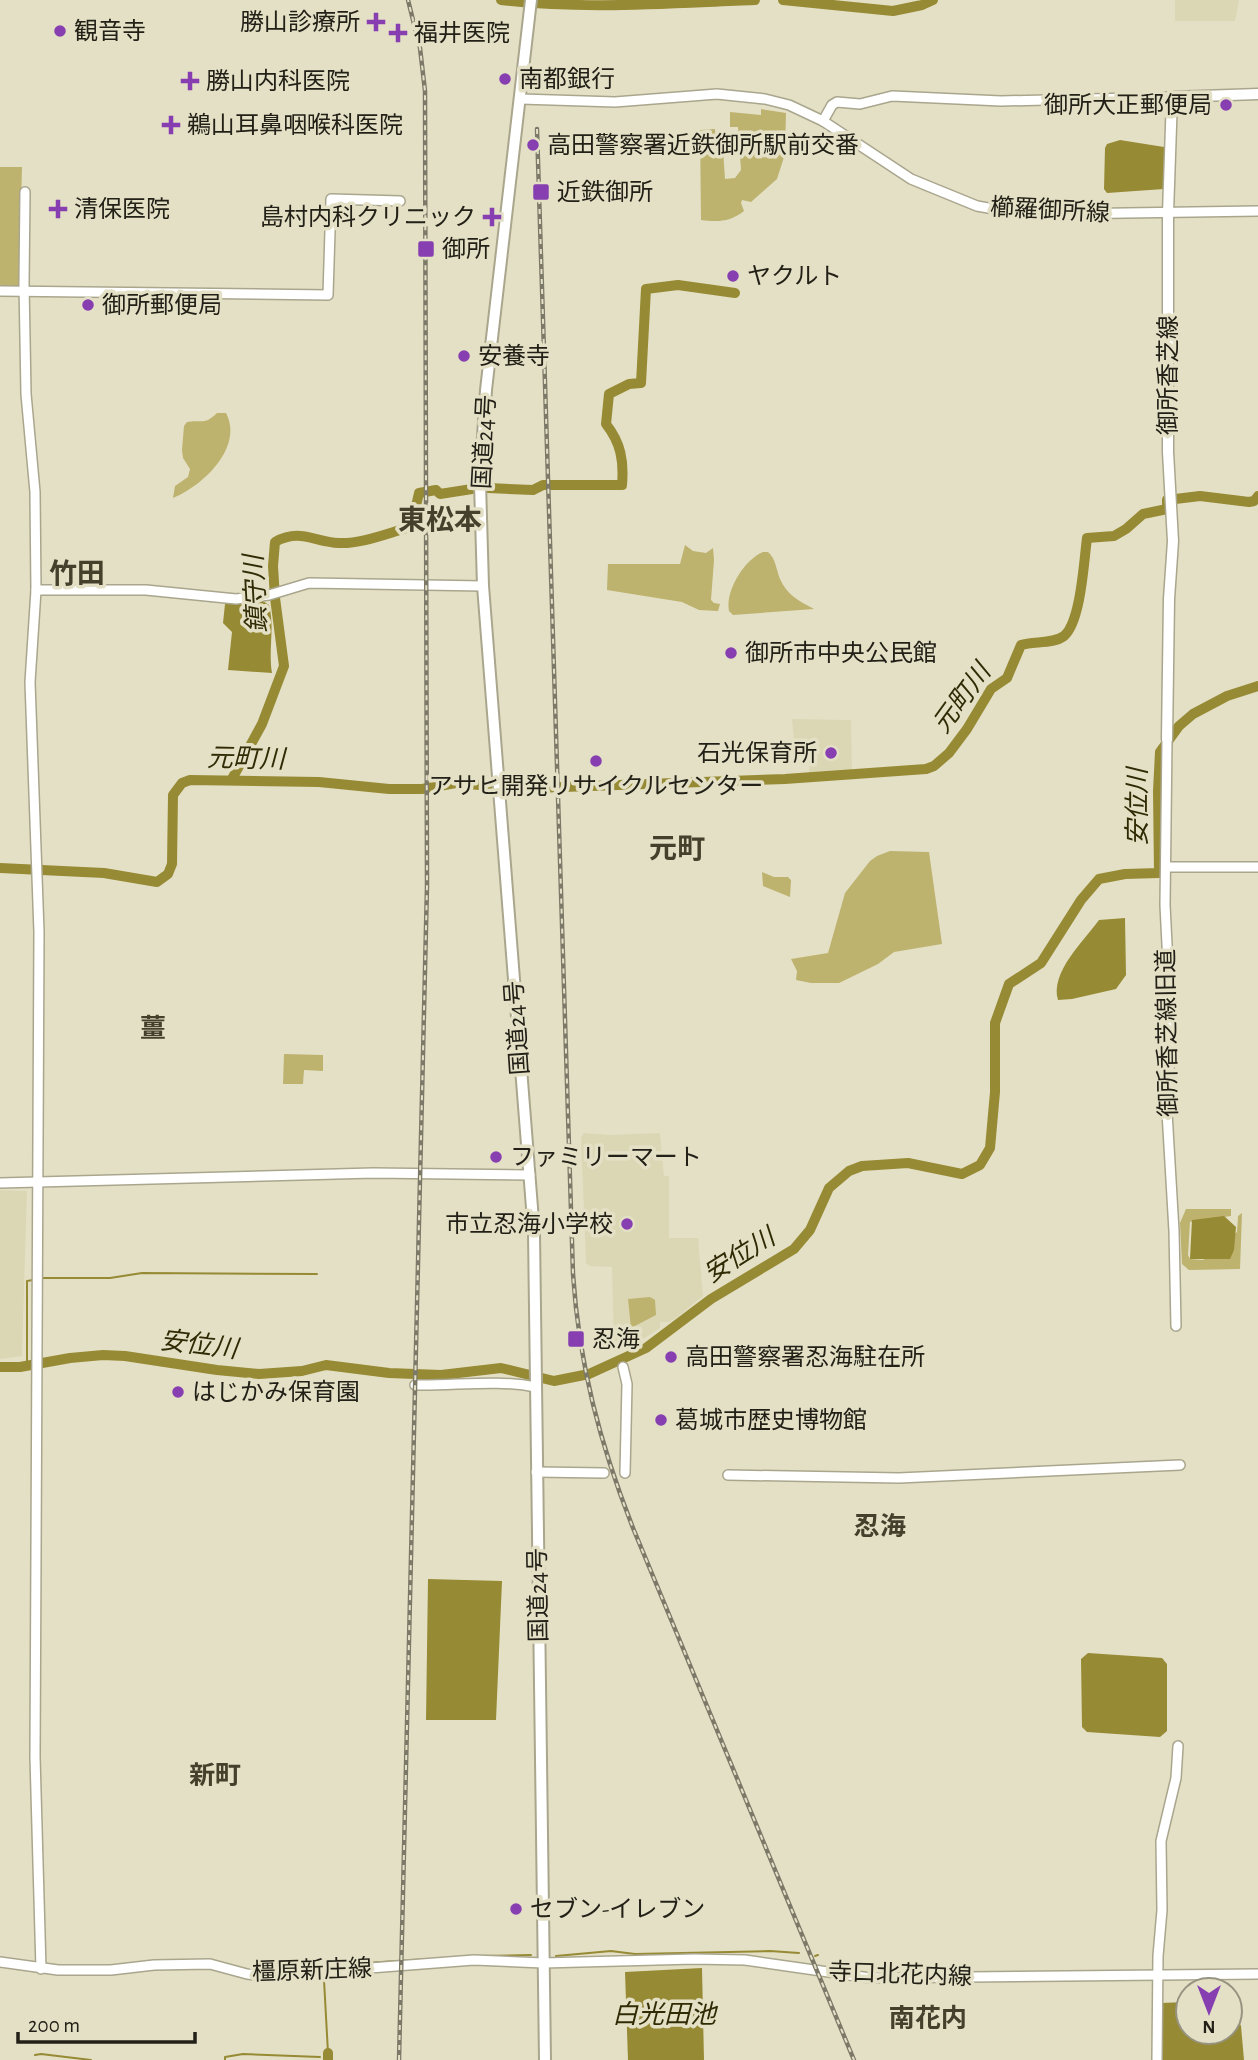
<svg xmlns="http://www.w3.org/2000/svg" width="1258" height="2060" font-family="'Alegreya Sans','Noto Sans JP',sans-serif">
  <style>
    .built { fill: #dbd7b5 }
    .green { fill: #bdb26e }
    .water { fill: #978a34 }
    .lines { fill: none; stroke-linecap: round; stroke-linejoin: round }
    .stream { stroke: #978a34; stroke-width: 2 }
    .river { stroke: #978a34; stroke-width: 10 }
    .secondary-casing { stroke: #a9a68d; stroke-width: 12 }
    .primary-casing { stroke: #a9a68d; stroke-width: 13 }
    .highway-casing { stroke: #a9a68d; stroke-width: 14 }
    .secondary { stroke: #fff; stroke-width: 9 }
    .primary { stroke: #fff; stroke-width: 10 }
    .highway { stroke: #fff; stroke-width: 10 }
    .rail-casing { stroke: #7c7968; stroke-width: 4.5 }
    .rail { stroke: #e4e0c6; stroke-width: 2; stroke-dasharray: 5; stroke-linecap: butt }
    .poi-dot { fill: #863eb0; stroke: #e4e0c6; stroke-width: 2.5 }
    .labels { text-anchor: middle; stroke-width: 7; stroke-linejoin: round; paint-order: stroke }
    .poi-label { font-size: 24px; fill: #222017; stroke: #e4e0c6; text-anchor: start }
    .street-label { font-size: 24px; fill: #222017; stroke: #e4e0c6 }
    .water-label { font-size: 26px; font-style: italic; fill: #302b04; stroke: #e4e0c6 }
    .neighbourhood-label { font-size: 26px; font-weight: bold; fill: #44402b; stroke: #e4e0c6 }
    .quarter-label { font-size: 28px; font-weight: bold; fill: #44402b; stroke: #e4e0c6 }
  </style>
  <rect width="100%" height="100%" fill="#e4e0c6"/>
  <!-- built -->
  <g class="built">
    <polygon points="1175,0 1239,0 1235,21 1175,21"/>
    <polygon points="792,719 851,720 852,773 809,775 810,741 794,742"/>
    <polygon points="584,1133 609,1135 660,1133 664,1176 669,1176 669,1238 698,1238 703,1296 676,1318 669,1322 660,1322 660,1328 640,1341 627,1348 616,1350 614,1349 612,1267 590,1266 586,1263 581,1137"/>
    <polygon points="0,1190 27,1191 22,1356 0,1359"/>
  </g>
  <!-- green -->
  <g class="green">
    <path d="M 761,109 L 786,113 L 785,154 L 777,179 L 751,202 L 742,200 L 741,203 L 744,211 C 730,222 718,222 701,220 L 700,130 L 715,129 L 716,150 L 723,150 L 725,179 L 735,178 L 741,170 L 738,127 L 730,127 L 730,112 L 761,115 Z"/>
    <polygon points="0,167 22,167 19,286 0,287"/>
    <path d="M 217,413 L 226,413 C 244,447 203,486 173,498 L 175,486 L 188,477 L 190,469 L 183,458 L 182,450 L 184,426 L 187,422 C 202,419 204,426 217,413 Z"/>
    <polygon points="685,545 693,551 706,553 713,548 714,560 711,600 714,603 720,604 718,611 699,610 682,602 607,590 608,564 680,564"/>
    <path d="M 763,552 L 768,552 C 776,559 776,569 780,579 C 787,595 799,601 814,609 L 733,615 L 729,611 C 725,591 744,560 763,552 Z"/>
    <polygon points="890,851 929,852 942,944 894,952 878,964 839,983 811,983 796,980 797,971 791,959 828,953 845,893 870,861 877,856"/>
    <polygon points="762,872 774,877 788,877 791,880 790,897 763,886"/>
    <polygon points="284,1054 323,1055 323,1071 304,1070 303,1084 283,1084"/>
    <polygon points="1186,1209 1231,1209 1231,1216 1190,1222 1188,1255 1190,1259 1203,1260 1237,1232 1238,1216 1242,1213 1240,1269 1189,1270 1182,1264 1180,1223"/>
    <polygon points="650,1297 655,1300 656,1315 631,1328 628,1299"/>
  </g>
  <!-- water -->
  <g class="water">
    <polygon points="1120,140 1164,147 1164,189 1107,193 1104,189 1105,148 1107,144"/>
    <path d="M 263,601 L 269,605 C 275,628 268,650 272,673 L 228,670 L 232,632 L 223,623 L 225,604 Z"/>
    <path d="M 1125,918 L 1126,975 L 1116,989 L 1072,999 L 1058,1000 C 1050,972 1084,941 1099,920 Z"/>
    <polygon points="1224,1216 1236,1227 1234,1250 1230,1259 1190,1259 1192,1220"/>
    <polygon points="428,1579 502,1581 496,1720 426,1720"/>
    <polygon points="1088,1653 1162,1658 1167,1664 1167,1731 1160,1737 1087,1732 1082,1727 1081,1659"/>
    <polygon points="702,1968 704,2060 628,2060 625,1972"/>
    <polygon points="1188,2002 1188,2032 1230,2032 1230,2003 1241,2026 1244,2060 1160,2060 1160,2003"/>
  </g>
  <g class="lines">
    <!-- stream -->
    <g class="stream">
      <polyline points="42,1278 110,1278 142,1273 317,1274"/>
      <polyline points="27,1366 27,1281 33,1280"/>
      <polyline points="480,1956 531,1955"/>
      <polyline points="556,1956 611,1951 635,1954 770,1951 799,1953"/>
      <polyline points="815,1956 818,1955"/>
      <polyline points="349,1964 429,1959"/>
      <polyline points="328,2053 324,1980 327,1976 350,1974"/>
      <polyline points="35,2055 41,2054 91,2060"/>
      <polyline points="225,2060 225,2057 243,2054 320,2057"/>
    </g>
    <!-- river -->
    <g class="river">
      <path d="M 501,0 C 585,10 671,3 755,0"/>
      <polyline points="783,0 893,11 922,5 933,0"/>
      <path d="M 488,488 L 533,490 L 543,485 L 622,485 C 624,461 621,443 606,424 L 609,394 L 629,384 L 641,383 L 646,289 L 678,285 L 735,293"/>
      <path d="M 232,779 L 262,724 L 284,666 L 275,598 L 273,566 L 275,542 C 300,528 314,542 339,543 C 363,544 390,532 414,526 L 418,522 L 416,506 L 419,493 L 436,490 L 440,494 L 472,489"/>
      <path d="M 508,789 L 785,779 L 926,769 L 934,766 L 949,753 L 967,729 L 991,689 L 1007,678 L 1021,645 C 1033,641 1054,644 1064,636 C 1081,622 1084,560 1087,538 L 1114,536 L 1126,529 L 1143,514 L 1167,509 L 1167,500 L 1200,496 L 1249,502 L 1254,501 L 1258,496"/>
      <polyline points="0,868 104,873 157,882 168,874 172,864 173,795 182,783 190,780 319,782 389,789 422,789 456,783 491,786"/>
      <polyline points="0,1367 20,1367 70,1358 103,1355 125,1356 217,1370 259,1374 302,1371 326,1365 389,1373 441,1375 501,1368 554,1381 589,1374 646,1348 711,1299 794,1249 810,1230 829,1188 849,1171 862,1166 908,1163 962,1174 980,1165 990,1148 995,1092 995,1023 1009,984 1041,963 1081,900 1099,879 1125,874 1159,873 1158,791 1160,752 1179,726 1193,714 1227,696 1258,686"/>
      <polyline points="328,2053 328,2060"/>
    </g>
    <!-- secondary casing -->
    <g class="secondary-casing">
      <g id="secondary">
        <polyline points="521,99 615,102 717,94 765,99 789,105 823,121 911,179 928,186 977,206 1011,212 1061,214 1258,211"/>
        <polyline points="823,121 832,105 837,102 860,104 892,96 1001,101 1172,97"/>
        <polyline points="25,192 24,284 26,394 35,492 36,590 30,682 39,932 35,1757 41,1969"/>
        <polyline points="0,291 328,295 331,199 400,201"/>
        <polyline points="36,590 146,590 236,599 269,595 309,583 483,586"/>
        <polyline points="1167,739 1165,905 1171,1023 1167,1112 1174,1231 1176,1326"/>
        <polyline points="1166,867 1258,867"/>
        <polyline points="0,1183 373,1173 530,1175"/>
        <polyline points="623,1367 627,1384 625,1473"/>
        <path d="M 415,1385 C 456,1386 495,1379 536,1387"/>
        <polyline points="536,1472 604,1473"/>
        <polyline points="728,1475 899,1478 1180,1465"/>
        <polyline points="0,1962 58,1970 111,1970 154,1965 210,1964 247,1974 266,1976 474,1960 543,1963 694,1959 745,1960 870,1978 1258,1974"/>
        <polyline points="1157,2060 1158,1956 1162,1910 1161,1841 1176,1778 1178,1746"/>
      </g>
    </g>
    <!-- primary casing -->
    <g class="primary-casing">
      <polyline id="primary" points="1167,739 1169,599 1173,541 1168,452 1168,213 1172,97 1258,94"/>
    </g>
    <!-- highway casing -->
    <g class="highway-casing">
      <polyline id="highway" points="531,0 486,390 480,483 483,586 534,1233 545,2060"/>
    </g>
    <!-- secondary -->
    <use href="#secondary" class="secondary"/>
    <!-- primary -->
    <use href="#primary" class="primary"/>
    <!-- highway -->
    <use href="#highway" class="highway"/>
    <!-- rail casing -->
    <g class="rail-casing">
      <g id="rail">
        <path d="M 537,129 L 573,1274 C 579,1365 600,1444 633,1528 L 854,2060"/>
        <polyline points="399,2060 427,886 425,91 420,48 408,0"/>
      </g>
    </g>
    <!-- rail -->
    <use href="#rail" class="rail"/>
  </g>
  <!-- markers -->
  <g class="poi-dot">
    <path d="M372.5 11.5h7v7h7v7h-7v7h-7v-7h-7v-7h7z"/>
    <circle cx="60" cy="31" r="7"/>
    <path d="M394.5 22.5h7v7h7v7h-7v7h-7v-7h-7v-7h7z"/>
    <circle cx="505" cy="79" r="7"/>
    <path d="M186.5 70.5h7v7h7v7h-7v7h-7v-7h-7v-7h7z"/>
    <circle cx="1226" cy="105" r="7"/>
    <path d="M167.5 114.5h7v7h7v7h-7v7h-7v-7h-7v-7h7z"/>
    <circle cx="533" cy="145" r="7"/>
    <rect x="532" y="183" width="18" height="18" rx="3.5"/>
    <path d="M54.5 198.5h7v7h7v7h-7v7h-7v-7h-7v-7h7z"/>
    <path d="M488.5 206.5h7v7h7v7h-7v7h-7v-7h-7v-7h7z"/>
    <rect x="417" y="240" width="18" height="18" rx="3.5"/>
    <circle cx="733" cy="276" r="7"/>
    <circle cx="88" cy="305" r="7"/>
    <circle cx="464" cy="356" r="7"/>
    <circle cx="731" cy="653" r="7"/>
    <circle cx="831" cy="753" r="7"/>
    <circle cx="596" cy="761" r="7"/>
    <circle cx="496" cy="1157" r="7"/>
    <circle cx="627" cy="1224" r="7"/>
    <rect x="567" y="1330" width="18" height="18" rx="3.5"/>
    <circle cx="671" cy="1357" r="7"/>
    <circle cx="178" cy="1392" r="7"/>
    <circle cx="661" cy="1420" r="7"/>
    <circle cx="516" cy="1909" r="7"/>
  </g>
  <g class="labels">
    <!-- poi labels -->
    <g class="poi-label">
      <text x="360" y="30" text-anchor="end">勝山診療所</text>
      <text x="74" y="39">観音寺</text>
      <text x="414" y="41">福井医院</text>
      <text x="519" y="87">南都銀行</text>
      <text x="206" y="89">勝山内科医院</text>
      <text x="1212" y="113" text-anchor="end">御所大正郵便局</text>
      <text x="187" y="133">鵜山耳鼻咽喉科医院</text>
      <text x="547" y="153">高田警察署近鉄御所駅前交番</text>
      <text x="557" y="200">近鉄御所</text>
      <text x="74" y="217">清保医院</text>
      <text x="476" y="225" text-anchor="end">島村内科クリニック</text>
      <text x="442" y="257">御所</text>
      <text x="747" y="284">ヤクルト</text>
      <text x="102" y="313">御所郵便局</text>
      <text x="478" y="364">安養寺</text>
      <text x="745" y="661">御所市中央公民館</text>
      <text x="817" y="761" text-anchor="end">石光保育所</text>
      <text x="596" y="794" text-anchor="middle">アサヒ開発リサイクルセンター</text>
      <text x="510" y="1165">ファミリーマート</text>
      <text x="613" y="1232" text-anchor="end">市立忍海小学校</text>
      <text x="592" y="1347">忍海</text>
      <text x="685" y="1365">高田警察署忍海駐在所</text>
      <text x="192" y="1400">はじかみ保育園</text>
      <text x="675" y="1428">葛城市歴史博物館</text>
      <text x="530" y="1917">セブン-イレブン</text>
    </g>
    <!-- street labels -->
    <g class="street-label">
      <text transform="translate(1050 210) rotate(3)" y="8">櫛羅御所線</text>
      <text transform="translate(1168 375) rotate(-90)" y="8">御所香芝線</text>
      <text transform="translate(484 442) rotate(-87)" y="8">国道24号</text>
      <text transform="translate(517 1028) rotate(-94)" y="8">国道24号</text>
      <text transform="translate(1167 1033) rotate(-91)" y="8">御所香芝線旧道</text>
      <text transform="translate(538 1595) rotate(-91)" y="8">国道24号</text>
      <text transform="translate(312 1970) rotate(-2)" y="8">橿原新庄線</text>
      <text transform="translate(900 1974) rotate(2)" y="8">寺口北花内線</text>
    </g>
    <!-- water labels -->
    <g class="water-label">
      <text transform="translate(255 594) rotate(-93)" y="9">鎮守川</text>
      <text transform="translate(961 698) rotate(-54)" y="9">元町川</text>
      <text transform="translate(246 758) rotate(1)" y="9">元町川</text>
      <text transform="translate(1137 807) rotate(-90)" y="9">安位川</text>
      <text transform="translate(739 1255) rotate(-32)" y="9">安位川</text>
      <text transform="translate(199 1344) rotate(7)" y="9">安位川</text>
      <text x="664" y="2023">白光田池</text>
    </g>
    <!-- neighbourhood labels -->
    <g class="neighbourhood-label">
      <text x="153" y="1037">薑</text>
      <text x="880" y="1535">忍海</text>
      <text x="215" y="1784">新町</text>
      <text x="928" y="2027">南花内</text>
    </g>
    <!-- quarter labels -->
    <g class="quarter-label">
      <text x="440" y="529">東松本</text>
      <text x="77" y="583">竹田</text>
      <text x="677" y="858">元町</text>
    </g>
  </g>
  <!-- north arrow -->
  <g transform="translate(1209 2011) rotate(180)"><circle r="33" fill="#e4e0c6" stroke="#969380" stroke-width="2"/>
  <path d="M0-5L12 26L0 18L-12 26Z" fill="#863eb0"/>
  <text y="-10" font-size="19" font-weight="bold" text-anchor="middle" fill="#222017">N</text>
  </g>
  <!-- scale -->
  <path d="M18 2032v10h177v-10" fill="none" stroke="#222017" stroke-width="3.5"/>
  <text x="28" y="2032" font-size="21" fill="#222017" stroke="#e4e0c6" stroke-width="5" paint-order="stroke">200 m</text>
</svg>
